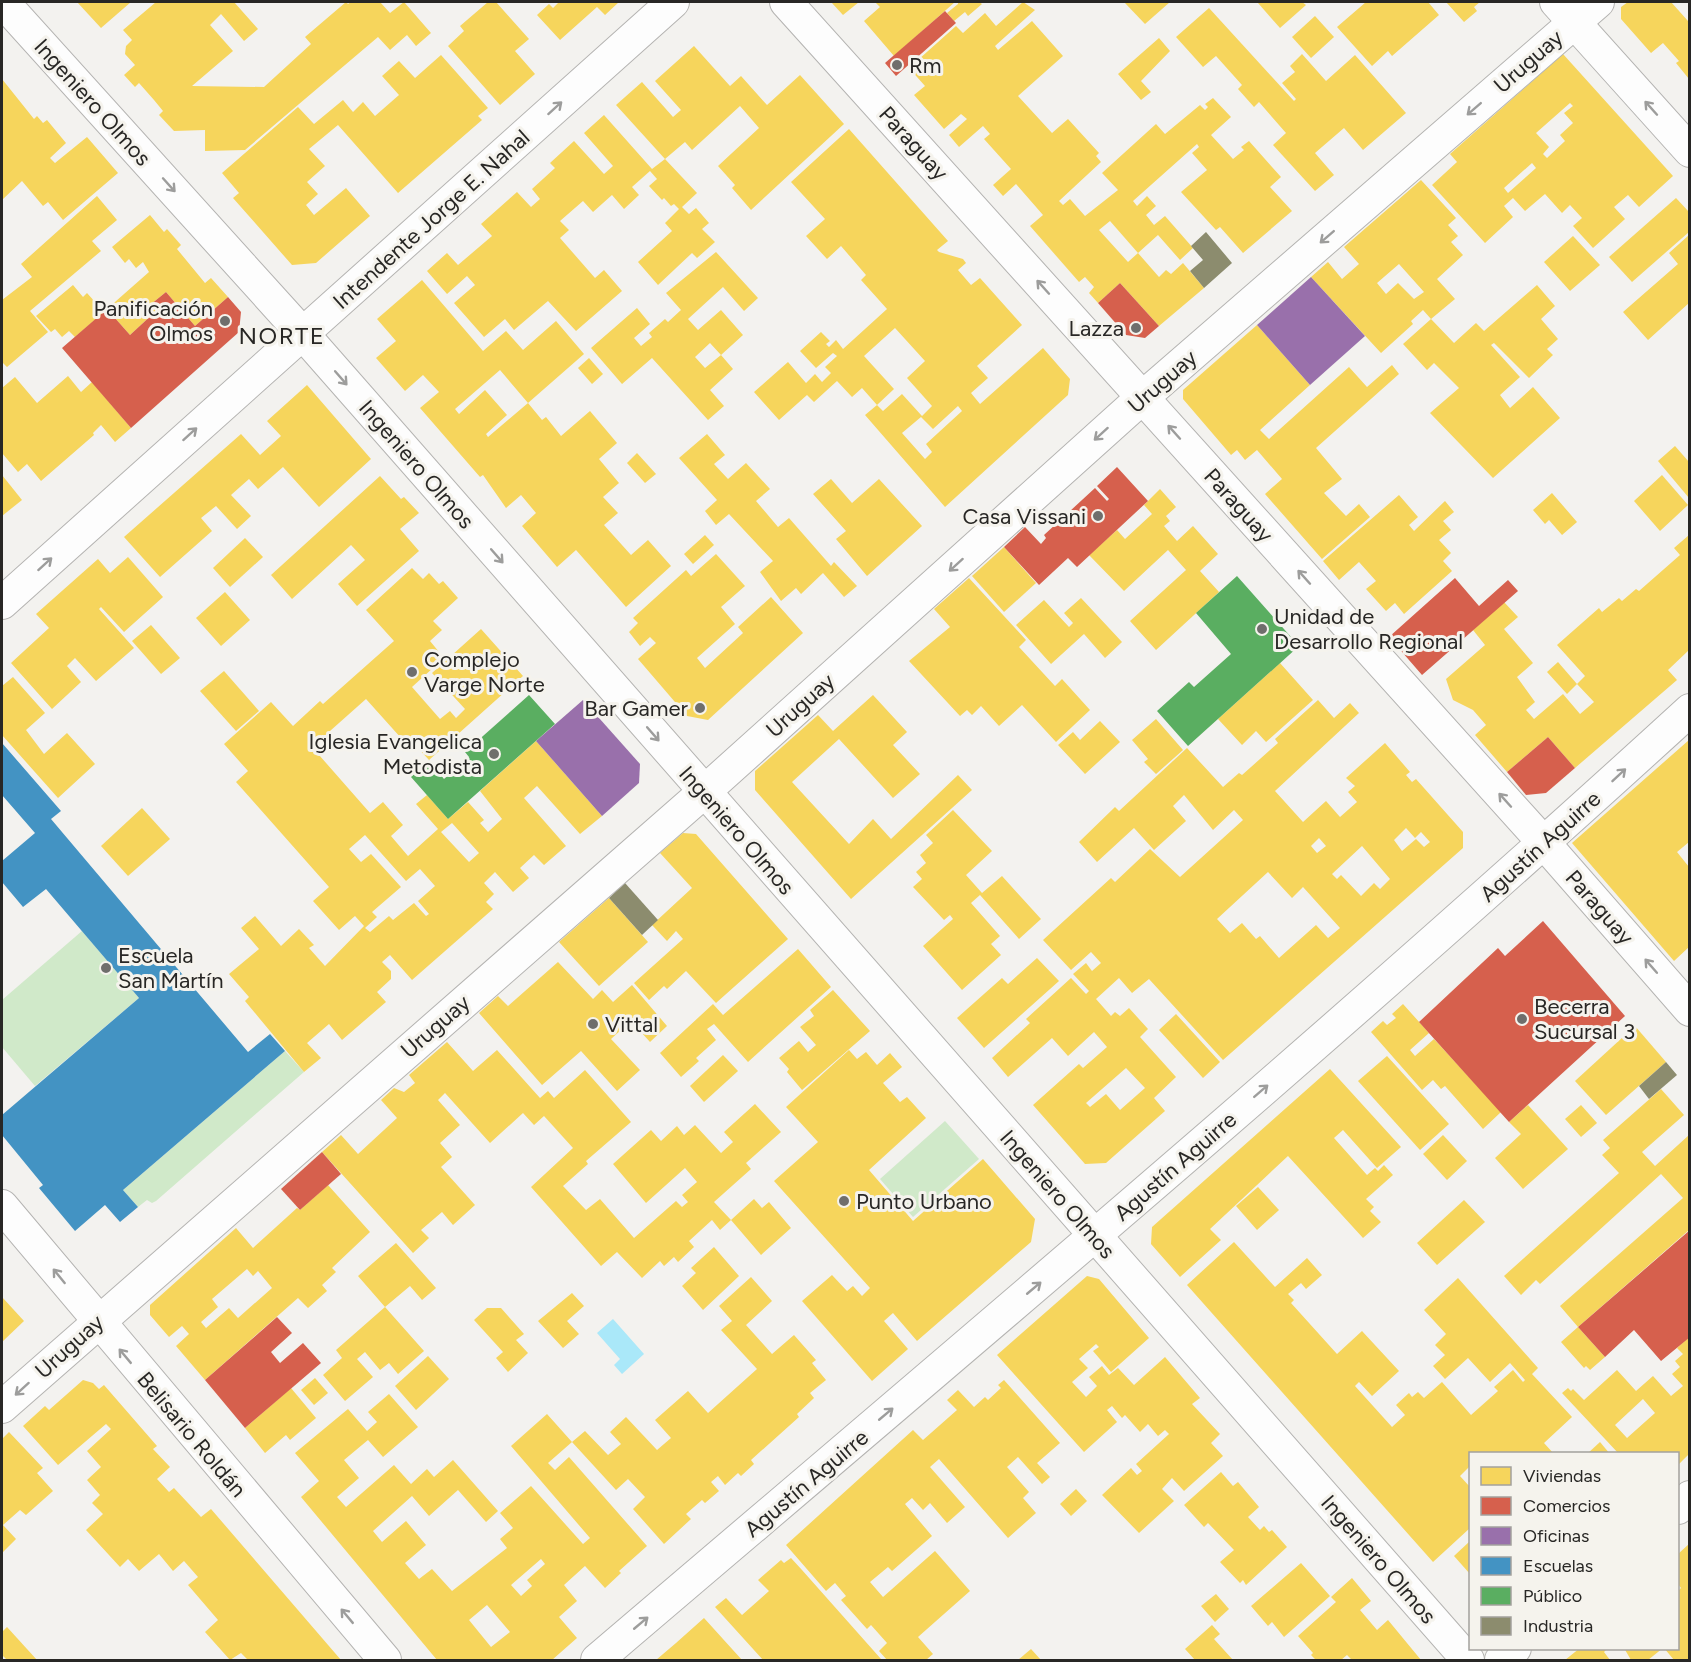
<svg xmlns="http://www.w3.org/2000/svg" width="1691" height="1662" font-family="Figtree,sans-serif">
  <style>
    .green { fill: #d0e9c9 }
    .water { fill: #aae8f9 }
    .homes { fill: #f6d55c; fill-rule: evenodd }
    .shops { fill: #d6604d }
    .offices { fill: #9970ab }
    .schools { fill: #4393c3 }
    .public { fill: #5aae61 }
    .industry { fill: #8c8c6e }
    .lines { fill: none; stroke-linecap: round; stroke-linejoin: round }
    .minor-casing { stroke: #b4b3b1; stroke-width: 34 }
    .minor { stroke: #fdfdfd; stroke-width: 32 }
    .oneway { stroke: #9d9d9c }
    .poi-dot { fill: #6f6e6c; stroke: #f5f3ed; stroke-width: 2 }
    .labels { text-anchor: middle; stroke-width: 6; stroke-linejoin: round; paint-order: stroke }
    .street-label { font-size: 22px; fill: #282725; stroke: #f5f3ed }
    .poi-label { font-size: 22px; fill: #282725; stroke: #f5f3ed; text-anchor: start }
    .neighbourhood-label { font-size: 24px; letter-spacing: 1.5px; fill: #282725; stroke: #f5f3ed }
  </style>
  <rect width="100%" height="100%" fill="#f3f2ef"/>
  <!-- green -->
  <g class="green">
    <polygon points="82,931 139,998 35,1086 2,1047 2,1000"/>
    <polygon points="285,1051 304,1072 156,1201 152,1203 147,1200 138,1207 123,1190"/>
    <polygon points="945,1121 979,1159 913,1217 880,1179"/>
  </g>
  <!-- water -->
  <polygon class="water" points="613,1319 644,1354 622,1374 614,1365 620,1359 597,1333"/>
  <!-- homes -->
  <g class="homes">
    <polygon points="77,2 131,2 101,28"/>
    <polygon points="156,2 234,2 258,29 244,41 221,14 210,25 233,51 192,86 264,87 311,44 305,37 346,2 348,4 351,2 380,2 390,13 404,2 431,33 416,46 407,35 390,50 378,37 245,150 205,151 205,130 174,131 159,115 163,111 154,100 139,83 135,87 124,75 135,65 125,54 126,46 132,40 123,30"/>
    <polygon points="488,2 496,2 529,39 515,51 535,74 500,105 448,46 464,31 460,26"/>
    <polygon points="559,2 619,2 605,15 597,7 560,40 537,15 549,4 553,8"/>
    <polygon points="831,2 859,2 843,15"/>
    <polygon points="875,2 955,2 894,56 864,21 880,7"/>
    <polygon points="958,2 979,2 982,4 968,16 965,12 954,21 947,13 958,4"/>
    <path d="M 1023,2 L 1035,10 L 995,46 L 998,50 L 1032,21 L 1063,56 L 1018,96 L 1052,133 L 1068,119 L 1099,153 L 1096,156 L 1101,162 L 1059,201 L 1063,205 L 1070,199 L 1085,216 L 1118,190 L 1102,173 L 1156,124 L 1165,134 L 1200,105 L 1205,110 L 1208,107 L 1205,104 L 1213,98 L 1231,117 L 1211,135 L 1233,159 L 1244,150 L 1241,147 L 1249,141 L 1281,177 L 1270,187 L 1292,211 L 1243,253 L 1220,227 L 1216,230 L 1181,192 L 1207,170 L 1192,153 L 1199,147 L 1197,144 L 1133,201 L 1137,206 L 1147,196 L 1156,206 L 1146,215 L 1154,225 L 1165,216 L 1193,248 L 1180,260 L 1158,235 L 1138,253 L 1159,277 L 1166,270 L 1171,274 L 1183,263 L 1204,288 L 1159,326 L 1120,283 L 1098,303 L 1089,293 L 1094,287 L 1085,277 L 1079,282 L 1030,226 L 1043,215 L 1016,184 L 1003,196 L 993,185 L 1011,169 L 984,139 L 990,134 L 983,126 L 959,147 L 949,135 L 967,119 L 961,114 L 944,129 L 914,95 L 925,86 L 909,68 L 956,26 L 963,33 L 985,13 L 996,26 ZM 1110,221 L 1138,253 L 1128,262 L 1099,230 Z"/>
    <polygon points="1124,2 1170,2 1145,24"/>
    <polygon points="1259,2 1302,2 1306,5 1280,28 1258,3"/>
    <polygon points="1366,2 1428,2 1439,15 1392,56 1388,51 1372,66 1337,27"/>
    <polygon points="1446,2 1480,2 1474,7 1477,11 1464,22"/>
    <polygon points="1628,2 1671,2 1688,21 1689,19 1689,79 1676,63 1679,61 1663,43 1651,53 1621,19 1621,7"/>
    <polygon points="1209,8 1294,101 1296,99 1282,83 1295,72 1290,66 1302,54 1326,81 1355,55 1406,113 1363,150 1344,128 1315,153 1334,175 1315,191 1273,145 1286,133 1259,102 1254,107 1238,89 1242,85 1216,56 1203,67 1176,37"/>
    <polygon points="1315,16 1334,37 1311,58 1292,37"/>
    <polygon points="1159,38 1170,51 1141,81 1151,92 1141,100 1118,74"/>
    <polygon points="694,46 730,86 741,76 767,105 800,75 844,124 751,210 732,188 735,185 718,166 759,128 740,106 692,150 685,142 665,159 697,193 682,207 689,214 696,208 709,223 702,229 715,242 697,258 692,253 658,285 638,262 672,231 665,223 679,209 674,204 671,206 664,198 662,200 649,186 657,179 650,171 632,187 639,195 624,209 612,195 593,212 583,201 560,221 569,230 560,238 595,278 604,270 622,291 576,331 548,301 514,330 505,319 484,337 454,303 475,285 467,276 447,294 427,271 447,253 458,265 492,236 481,224 517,192 531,207 540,199 532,189 555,168 550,163 574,141 604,174 613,166 584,133 604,115 652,169 665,159 616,105 642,82 673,117 681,110 655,81"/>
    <path d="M 1563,54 L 1673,176 L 1639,207 L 1628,195 L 1614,207 L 1625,219 L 1593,248 L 1573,226 L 1582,218 L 1570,205 L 1562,213 L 1545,194 L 1525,211 L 1513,198 L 1504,206 L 1513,217 L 1485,243 L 1432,185 L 1457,162 L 1450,154 ZM 1570,103 L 1573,106 L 1564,113 L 1573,123 L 1560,135 L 1565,141 L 1547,158 L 1543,154 L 1549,147 L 1536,133 ZM 1532,163 L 1536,168 L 1508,193 L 1504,188 Z"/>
    <polygon points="441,55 488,108 478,116 482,120 398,193 338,125 309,149 325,166 307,182 318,194 306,205 314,215 346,188 370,216 316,263 292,265 233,198 239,193 222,173 298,107 314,124 343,100 353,112 363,102 375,116 399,95 382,76 399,61 415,78"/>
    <polygon points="2,79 34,119 37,116 43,123 47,120 66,143 50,158 55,163 87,137 118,173 63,220 48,202 43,206 22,181 2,200"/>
    <path d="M 849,129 L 948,241 L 937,250 L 939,252 L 963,259 L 966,263 L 958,270 L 971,285 L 980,278 L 1022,325 L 977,366 L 988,378 L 971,393 L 980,404 L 1043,348 L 1070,379 L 1068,395 L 945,507 L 865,415 L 877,405 L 883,411 L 902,394 L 922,416 L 932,406 L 907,378 L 925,361 L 895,328 L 864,356 L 894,389 L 877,405 L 862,388 L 852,397 L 837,381 L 814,402 L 807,395 L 779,420 L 754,392 L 788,362 L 806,383 L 815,374 L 822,382 L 831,373 L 825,367 L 837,356 L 833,353 L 816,368 L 800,351 L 821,332 L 830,341 L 826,344 L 829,347 L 836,340 L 843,349 L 887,309 L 861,280 L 866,275 L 841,246 L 827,259 L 806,236 L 825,219 L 791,182 ZM 958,406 L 962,411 L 926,444 L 932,452 L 925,459 L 902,433 L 921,417 L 933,429 Z"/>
    <path d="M 1421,180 L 1456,218 L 1448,225 L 1458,236 L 1451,242 L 1463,255 L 1437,279 L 1455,299 L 1431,319 L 1423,310 L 1411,321 L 1413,324 L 1381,353 L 1311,277 L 1328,262 L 1342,279 L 1359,264 L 1344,247 ZM 1399,264 L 1424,292 L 1414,299 L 1398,283 L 1386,294 L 1377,283 Z"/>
    <polygon points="97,196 117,220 92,241 101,251 30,311 48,332 7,367 2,362 2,300 32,277 21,264"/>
    <polygon points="1676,198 1689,212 1689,232 1632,282 1609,257"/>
    <polygon points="150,215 164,232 167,229 181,245 177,249 205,283 211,278 228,297 195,326 166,292 150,305 156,311 130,335 107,309 149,272 143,262 136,268 129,259 125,263 112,247"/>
    <polygon points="1689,235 1689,303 1648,340 1623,312 1678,264 1669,253"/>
    <polygon points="1573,236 1600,265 1570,291 1544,262"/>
    <polygon points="716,252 758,298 744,311 723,287 688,319 698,330 721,310 743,335 721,355 710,343 695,357 705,368 721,355 733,369 710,390 724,406 708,420 652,358 622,384 591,348 637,308 650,324 634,338 641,346 652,337 649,333 665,319 668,322 681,310 666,293"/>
    <polygon points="422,280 483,351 506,331 523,350 556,321 584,354 528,403 500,370 455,409 459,414 485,390 507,415 486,434 488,437 528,403 542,420 546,417 561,436 590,411 617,443 599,459 619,483 603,497 618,513 604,525 631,555 648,540 671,566 626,607 576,550 557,567 522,526 536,513 521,495 506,508 483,475 480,477 420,408 439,392 423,375 405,391 376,358 396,341 377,319"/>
    <polygon points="73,285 83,297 87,293 104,312 75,337 69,331 62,337 55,329 51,332 36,316"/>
    <polygon points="1537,285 1555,306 1541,319 1558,339 1547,349 1553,355 1529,378 1494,343 1491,345 1520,377 1500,395 1510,408 1533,387 1560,418 1493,478 1430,413 1459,388 1434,363 1427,370 1403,344 1431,319 1454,343 1476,323 1484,331"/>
    <polygon points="1257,325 1310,385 1260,430 1269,439 1349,367 1367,387 1392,365 1399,374 1316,448 1342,479 1324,493 1346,516 1359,504 1370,517 1322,559 1265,494 1282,479 1257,450 1245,460 1237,450 1231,455 1183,399 1183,390"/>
    <polygon points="589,358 603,374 592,384 578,368"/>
    <polygon points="68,376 81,392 92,382 131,428 115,442 101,425 93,433 94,435 41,481 27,464 18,472 2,453 2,388 15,377 37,403"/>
    <polygon points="307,385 371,459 319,507 283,467 258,489 249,479 231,495 251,516 237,529 216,506 201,518 212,531 160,577 124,537 241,434 260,455 281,436 267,421"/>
    <polygon points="707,434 725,455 714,464 728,479 746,463 770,489 756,501 778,527 789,518 831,566 834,562 857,586 844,597 823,573 801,594 796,588 781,601 760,572 773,561 729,514 716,525 705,511 717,500 679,458"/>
    <polygon points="1675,446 1689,462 1689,498 1658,461"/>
    <polygon points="637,453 656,474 645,483 627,463"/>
    <polygon points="2,475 22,500 2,516"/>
    <polygon points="1662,475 1688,505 1660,531 1634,501"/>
    <polygon points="380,476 401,499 404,497 419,513 400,529 419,551 357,606 338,584 365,560 351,545 292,599 271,575"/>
    <polygon points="831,479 852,503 879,479 922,526 867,576 836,539 846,531 813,494"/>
    <polygon points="1160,489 1176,507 1166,516 1170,521 1164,526 1177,541 1193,526 1218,554 1200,571 1219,592 1156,650 1130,621 1186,570 1168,550 1124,591 1089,555 1117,530 1125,539 1152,514 1144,505"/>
    <polygon points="1552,493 1577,522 1562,535 1549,520 1545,524 1533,510"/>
    <polygon points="1399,495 1418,517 1409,525 1414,531 1445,501 1454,512 1443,521 1451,530 1439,540 1451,553 1443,561 1452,571 1404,614 1395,603 1386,611 1366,589 1376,581 1359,562 1339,580 1323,561"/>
    <polygon points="705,535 714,545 693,564 684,554"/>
    <polygon points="1689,535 1689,650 1668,670 1677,680 1575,768 1548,737 1507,772 1475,735 1486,725 1473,710 1453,700 1446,679 1485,645 1473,630 1504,602 1518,617 1504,629 1533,663 1517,677 1535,702 1526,710 1534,719 1563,694 1580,714 1594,702 1577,684 1585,676 1557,645 1599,608 1602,612 1619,598 1622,601 1636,589 1639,591 1680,555 1674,548"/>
    <polygon points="245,538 263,557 230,587 213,568"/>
    <polygon points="1004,547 1036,583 1004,612 972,576"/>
    <polygon points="716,554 745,586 721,607 735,624 697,658 705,668 743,633 738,627 771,597 803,633 708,720 687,716 638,659 656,643 650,637 640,646 629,632 638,623 633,618 686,570 691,576"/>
    <polygon points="128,557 163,597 124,632 101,607 99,609 134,648 96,681 75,658 67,666 81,682 52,709 11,663 49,628 36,614 98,559 110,573"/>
    <path d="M 412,568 L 423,579 L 429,573 L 439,584 L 443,581 L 458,598 L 433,621 L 442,630 L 430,641 L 444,658 L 412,687 L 440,719 L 450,711 L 456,718 L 465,709 L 432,673 L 481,629 L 523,676 L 429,760 L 406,735 L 401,738 L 366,699 L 312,747 L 370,813 L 383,802 L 403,825 L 391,836 L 408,856 L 438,829 L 416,804 L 427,795 L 448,819 L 468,802 L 484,820 L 480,823 L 488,832 L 502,819 L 480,791 L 536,741 L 602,816 L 580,834 L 537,786 L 524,798 L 566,846 L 544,865 L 534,855 L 520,868 L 529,878 L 513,892 L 495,872 L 484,883 L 494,894 L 486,902 L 493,909 L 412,980 L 390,955 L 382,962 L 391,971 L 391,979 L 377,992 L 386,1002 L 342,1040 L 329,1024 L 307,1043 L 321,1058 L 304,1072 L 245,1001 L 249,997 L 229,974 L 259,949 L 241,928 L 255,916 L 281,946 L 299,929 L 314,945 L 309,948 L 325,966 L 364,926 L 355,916 L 339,930 L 313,901 L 329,887 L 236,782 L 248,771 L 224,744 L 271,702 L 293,726 L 320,701 L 323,704 L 394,641 L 366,610 ZM 452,823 L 479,853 L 469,862 L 441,832 ZM 365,835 L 406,881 L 420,869 L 435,886 L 418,901 L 429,914 L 426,916 L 414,903 L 393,920 L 389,916 L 370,932 L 365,928 L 377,917 L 372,912 L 401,887 L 371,854 L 361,862 L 349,849 Z"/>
    <polygon points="969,578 1026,640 1019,647 1055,686 1062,679 1090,710 1056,742 1022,705 999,726 981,706 972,715 967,710 960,716 909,661 950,627 934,609"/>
    <polygon points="225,592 250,620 221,646 196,618"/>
    <polygon points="1081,598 1122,642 1105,658 1084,634 1051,664 1016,625 1044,600 1069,627 1073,623 1064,613"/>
    <polygon points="151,625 180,658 161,674 132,641"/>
    <polygon points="1558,662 1577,684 1567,694 1547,672"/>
    <polygon points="1280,663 1313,700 1266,742 1256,731 1242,745 1218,719"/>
    <polygon points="224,671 259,711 236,731 200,691"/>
    <polygon points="13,677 45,713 26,730 44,754 67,733 95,764 58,798 2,735 2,686"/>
    <polygon points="873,695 907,732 893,745 920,774 893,798 839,739 792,782 849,844 873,819 891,839 958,775 972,790 851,899 755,790 755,771 818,715 833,731"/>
    <path d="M 1318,700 L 1334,718 L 1350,703 L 1359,713 L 1275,791 L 1303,822 L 1326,801 L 1340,817 L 1357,802 L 1348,792 L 1355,786 L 1346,778 L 1385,743 L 1410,772 L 1406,775 L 1412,782 L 1416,779 L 1463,832 L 1463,848 L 1223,1060 L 1149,979 L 1132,993 L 1119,978 L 1096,999 L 1111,1016 L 1115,1012 L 1120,1016 L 1129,1008 L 1148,1029 L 1140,1037 L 1176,1077 L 1154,1098 L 1165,1111 L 1106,1163 L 1085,1164 L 1033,1105 L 1079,1064 L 1083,1068 L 1107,1047 L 1094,1032 L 1068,1056 L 1052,1038 L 1008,1077 L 992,1058 L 1030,1023 L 1026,1019 L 1071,978 L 1086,994 L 1089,991 L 1073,974 L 1086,963 L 1092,971 L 1101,963 L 1091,952 L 1071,970 L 1043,940 L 1111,878 L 1115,882 L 1150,849 L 1180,877 L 1243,820 L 1234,810 L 1213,830 L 1184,795 L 1173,806 L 1186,821 L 1154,850 L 1134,828 L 1097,862 L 1079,842 L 1115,807 L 1119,811 L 1187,748 L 1223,787 L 1239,773 L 1242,775 L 1278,743 L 1275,739 ZM 1406,828 L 1415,838 L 1421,832 L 1430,842 L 1424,847 L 1416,839 L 1402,851 L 1394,840 ZM 1319,838 L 1326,846 L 1317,853 L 1311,846 ZM 1362,846 L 1390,879 L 1380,889 L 1374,883 L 1361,896 L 1341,875 L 1337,879 L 1332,874 ZM 1268,872 L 1292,898 L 1303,887 L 1340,928 L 1328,938 L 1316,925 L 1279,958 L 1260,936 L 1256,939 L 1242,923 L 1230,933 L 1217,919 ZM 1126,1068 L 1145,1088 L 1120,1110 L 1106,1094 L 1090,1107 L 1086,1103 Z"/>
    <polygon points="1156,719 1183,750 1156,774 1144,762 1148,759 1132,740"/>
    <polygon points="1100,721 1120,742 1085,774 1058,745 1073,732 1080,740"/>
    <polygon points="1689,740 1689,842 1677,852 1689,867 1689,947 1674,961 1572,843"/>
    <polygon points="142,808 170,839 128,876 101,846"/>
    <polygon points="953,810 992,851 966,875 982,893 1002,876 1041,919 1019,939 980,895 971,903 1000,936 991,944 1001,955 962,990 923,946 953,919 950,915 944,920 913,887 922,879 916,872 926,863 920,855 933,843 926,835"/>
    <polygon points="683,833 696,834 788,939 716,1003 686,971 667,989 664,986 649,1000 634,983 683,939 676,931 667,941 652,925 692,888 660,853"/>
    <polygon points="609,898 648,942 599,986 559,942"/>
    <polygon points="798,949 831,987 748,1062 714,1024 707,1029 716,1040 696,1058 699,1061 681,1077 660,1053 713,1004 723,1015"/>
    <polygon points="1037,958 1059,981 984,1048 957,1018 1002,978 1008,984"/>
    <polygon points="558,962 593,999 602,990 613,1002 632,985 667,1026 650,1042 631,1021 611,1039 640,1070 617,1091 581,1051 542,1085 479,1013 498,996 508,1006"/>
    <polygon points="833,990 870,1031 802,1090 787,1072 789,1069 779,1058 799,1041 808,1052 816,1045 800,1027 814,1016 810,1010"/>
    <polygon points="1403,1004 1429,1033 1410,1050 1415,1056 1434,1039 1501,1112 1483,1129 1445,1086 1441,1089 1433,1080 1422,1090 1371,1032 1383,1021 1387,1025 1396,1018 1392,1014"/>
    <polygon points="1176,1014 1220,1062 1203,1078 1159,1030"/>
    <polygon points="1635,1026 1666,1062 1606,1115 1575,1081"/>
    <polygon points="447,1042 473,1071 497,1050 540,1098 548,1091 554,1098 585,1070 631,1122 586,1161 588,1164 563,1186 586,1210 600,1199 634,1238 676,1201 682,1207 688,1202 682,1195 697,1182 685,1168 646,1203 613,1164 651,1130 661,1141 677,1126 684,1135 695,1125 721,1153 733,1142 724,1132 755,1104 781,1132 746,1163 751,1169 714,1202 731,1220 754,1199 762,1208 769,1202 791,1228 761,1255 731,1220 720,1230 712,1220 689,1241 694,1247 678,1262 674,1257 664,1266 660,1261 642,1278 617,1252 601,1266 531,1187 573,1148 544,1116 534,1125 523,1113 490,1143 445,1093 438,1100 460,1125 440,1143 452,1157 441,1167 475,1205 453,1225 442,1212 421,1230 429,1238 413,1253 322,1152 341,1135 358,1154 397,1118 381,1100 394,1088 404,1092 415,1083 409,1075"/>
    <polygon points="849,1050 857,1059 866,1052 877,1065 890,1053 902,1067 883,1083 900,1102 907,1097 926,1118 869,1170 913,1221 983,1159 1035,1219 1031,1242 917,1341 893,1313 884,1321 908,1349 872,1381 802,1301 832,1275 847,1291 853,1286 862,1296 870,1288 774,1181 818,1142 786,1107"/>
    <polygon points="723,1055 738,1071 704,1102 690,1086"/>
    <polygon points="1387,1056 1449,1124 1420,1150 1358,1081"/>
    <polygon points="1330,1069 1401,1147 1377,1168 1343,1130 1334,1138 1367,1175 1375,1168 1378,1171 1384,1165 1393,1175 1366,1199 1374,1207 1370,1211 1381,1222 1363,1238 1288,1156 1210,1229 1221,1240 1180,1277 1151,1244 1152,1227"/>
    <polygon points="1661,1089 1684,1115 1642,1152 1655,1166 1689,1135 1689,1230 1578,1327 1560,1306 1683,1198 1661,1174 1540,1284 1536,1280 1521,1295 1504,1276 1619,1173 1602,1155 1610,1148 1603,1140"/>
    <polygon points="1528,1105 1568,1149 1523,1189 1495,1158 1521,1134 1509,1122"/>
    <polygon points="1581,1105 1597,1123 1581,1137 1565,1119"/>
    <polygon points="1443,1135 1467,1161 1447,1180 1423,1154"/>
    <path d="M 328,1185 L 370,1232 L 332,1268 L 336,1272 L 322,1285 L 327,1291 L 308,1308 L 298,1298 L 205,1380 L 176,1346 L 189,1334 L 182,1326 L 169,1337 L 150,1315 L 150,1305 L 236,1228 L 253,1248 L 297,1208 L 300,1210 ZM 247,1269 L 253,1276 L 258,1271 L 272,1288 L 238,1318 L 229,1308 L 206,1328 L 201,1322 L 218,1307 L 212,1299 Z"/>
    <polygon points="1258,1187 1279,1210 1257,1230 1236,1206"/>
    <polygon points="1464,1200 1485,1222 1437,1265 1417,1243"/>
    <polygon points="1234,1242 1275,1287 1307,1258 1322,1275 1306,1289 1301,1283 1288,1294 1294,1300 1291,1303 1337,1354 1362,1331 1399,1371 1372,1396 1359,1382 1355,1386 1392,1427 1405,1415 1396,1405 1409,1393 1412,1397 1418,1392 1424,1398 1442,1382 1471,1415 1498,1391 1494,1387 1513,1370 1523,1382 1525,1380 1510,1363 1490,1382 1468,1358 1445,1379 1433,1366 1445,1355 1435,1345 1446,1334 1424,1310 1458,1278 1538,1368 1532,1374 1572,1417 1544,1443 1554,1454 1470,1454 1470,1466 1460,1476 1470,1487 1470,1528 1433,1562 1187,1285"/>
    <polygon points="396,1243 436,1288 422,1300 410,1286 385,1307 358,1276"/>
    <polygon points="714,1247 739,1276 703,1310 682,1286 696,1273 691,1268"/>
    <polygon points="1087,1276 1099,1279 1149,1338 1111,1372 1093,1351 1099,1347 1096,1344 1079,1359 1088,1368 1072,1382 1086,1397 1097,1386 1089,1377 1102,1366 1109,1375 1118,1368 1134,1385 1165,1357 1200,1398 1192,1404 1220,1434 1211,1443 1223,1456 1184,1491 1172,1478 1162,1489 1174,1501 1139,1533 1102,1495 1131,1468 1137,1475 1142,1471 1136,1464 1169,1434 1165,1430 1158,1436 1148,1424 1140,1432 1125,1415 1122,1418 1112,1406 1107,1410 1117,1422 1084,1452 997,1355"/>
    <polygon points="751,1277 772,1301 746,1325 772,1354 794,1335 816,1360 812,1363 826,1380 810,1393 814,1398 797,1414 799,1417 751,1460 754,1464 741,1476 738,1473 725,1485 718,1476 711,1482 719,1491 705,1503 702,1500 686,1514 691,1519 664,1544 633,1509 645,1497 628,1479 616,1490 572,1442 585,1431 608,1455 621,1444 610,1432 626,1417 657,1450 671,1438 655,1420 688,1391 708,1413 757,1369 721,1330 732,1321 719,1306"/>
    <polygon points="572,1293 584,1306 567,1321 579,1334 563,1348 538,1321"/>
    <polygon points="2,1297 24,1321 2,1342"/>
    <polygon points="385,1307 424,1351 398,1374 389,1363 380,1370 365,1352 357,1359 373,1377 345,1401 323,1375 342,1358 336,1350"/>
    <polygon points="487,1308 501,1308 524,1334 516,1340 528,1353 508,1372 496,1358 503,1352 474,1320"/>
    <polygon points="1578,1327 1605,1357 1590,1370 1586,1366 1584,1368 1561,1342"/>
    <path d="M 1689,1337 L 1689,1454 L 1678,1465 L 1678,1454 L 1619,1454 L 1562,1393 L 1568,1388 L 1571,1391 L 1573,1389 L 1584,1400 L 1617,1370 L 1636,1391 L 1653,1376 L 1671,1396 L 1683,1386 L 1672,1374 L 1680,1367 L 1675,1361 L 1683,1354 L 1677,1348 ZM 1643,1399 L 1655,1413 L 1627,1438 L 1615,1425 Z"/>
    <polygon points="428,1356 449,1379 416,1410 395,1386"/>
    <polygon points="315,1378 328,1393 314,1405 301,1390"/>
    <polygon points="83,1380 93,1383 99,1389 104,1385 157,1446 153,1449 170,1467 157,1479 169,1492 174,1488 201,1517 211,1509 341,1660 248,1660 241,1653 230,1660 205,1632 218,1620 188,1585 198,1577 184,1561 173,1571 159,1554 139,1571 128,1559 120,1567 86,1530 103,1514 92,1503 100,1495 87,1480 101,1467 87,1451 111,1429 106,1424 58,1465 23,1426 45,1406 49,1410"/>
    <polygon points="1004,1380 1060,1443 1037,1463 1050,1477 1042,1484 1018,1457 1007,1467 1029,1492 1023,1498 1036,1513 1008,1538 939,1459 930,1467 965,1507 947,1523 930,1503 923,1510 912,1498 905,1504 932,1536 892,1571 888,1567 870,1582 883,1597 935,1551 970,1591 918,1637 933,1654 926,1660 887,1660 879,1651 887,1643 871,1625 867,1629 841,1600 846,1596 835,1583 826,1591 786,1545 913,1430 923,1440 957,1410 947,1400 958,1390 974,1407 985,1397 988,1400 1001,1388 998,1385"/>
    <polygon points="291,1388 316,1418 290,1440 286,1435 265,1453 245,1428"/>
    <path d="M 389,1394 L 418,1427 L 383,1457 L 368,1440 L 344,1460 L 359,1478 L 337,1497 L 346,1507 L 394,1465 L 411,1484 L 427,1469 L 434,1477 L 453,1460 L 498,1511 L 486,1522 L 458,1490 L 429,1516 L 412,1496 L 373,1531 L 382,1542 L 406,1521 L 426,1545 L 405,1563 L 419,1579 L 432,1569 L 452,1591 L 507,1548 L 500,1539 L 513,1528 L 500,1513 L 531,1486 L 583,1544 L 590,1538 L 511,1446 L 547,1414 L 572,1442 L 548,1463 L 555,1470 L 569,1457 L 647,1546 L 619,1571 L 621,1573 L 605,1588 L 585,1566 L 564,1585 L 577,1601 L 559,1617 L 577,1638 L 552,1660 L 437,1660 L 301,1497 L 319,1481 L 295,1453 L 348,1409 L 367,1431 L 377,1422 L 368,1412 ZM 541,1559 L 545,1564 L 527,1580 L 532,1586 L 521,1596 L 511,1585 ZM 487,1605 L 510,1632 L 491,1647 L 469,1620 Z"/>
    <polygon points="9,1432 43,1468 37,1473 53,1491 26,1515 20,1510 3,1525 16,1539 2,1553 2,1439"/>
    <polygon points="1600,1442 1610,1454 1587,1454"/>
    <polygon points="1221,1472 1233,1486 1238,1482 1259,1507 1248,1517 1260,1530 1264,1526 1269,1532 1272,1530 1287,1547 1246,1585 1243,1580 1240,1583 1220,1562 1234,1550 1208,1523 1204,1527 1184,1505"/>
    <polygon points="1076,1489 1087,1501 1071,1516 1060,1504"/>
    <polygon points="1470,1541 1470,1574 1454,1556"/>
    <polygon points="1689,1544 1689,1660 1674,1660 1664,1648 1678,1648 1678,1591 1681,1588 1678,1584 1678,1554"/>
    <polygon points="791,1558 802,1570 881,1659 763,1660 715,1607 726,1598 742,1615 769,1591 758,1580 781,1560 784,1563"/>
    <polygon points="1301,1563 1330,1596 1284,1637 1272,1622 1268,1626 1251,1606"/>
    <polygon points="1352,1578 1371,1601 1360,1610 1377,1630 1388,1620 1421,1660 1352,1660 1347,1655 1341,1660 1316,1660 1311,1655 1313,1653 1298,1636 1336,1602 1331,1597"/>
    <polygon points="1216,1594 1229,1609 1215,1622 1201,1606"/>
    <polygon points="704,1618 742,1660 656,1660 676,1643"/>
    <polygon points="1212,1625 1220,1634 1214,1639 1233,1660 1195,1660 1185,1649"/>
    <polygon points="7,1627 37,1660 7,1660 2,1655 2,1632"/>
    <polygon points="1580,1648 1608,1648 1604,1652 1610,1660 1565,1660"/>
    <polygon points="1624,1648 1663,1648 1648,1660 1631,1660"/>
    <polygon points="1031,1649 1041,1660 1018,1660"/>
  </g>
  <!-- shops -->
  <g class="shops">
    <polygon points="945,11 956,23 896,76 885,63"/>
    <polygon points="1120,283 1159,326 1145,338 1126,335 1098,303"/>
    <polygon points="166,292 195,326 228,297 241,312 239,332 131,428 62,348 107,309 130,335 156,311 150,305"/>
    <polygon points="1117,467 1148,501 1077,567 1068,558 1039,585 1004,547 1025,527 1041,544 1046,538 1044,535 1095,488 1107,501 1109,499 1097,486"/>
    <polygon points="1455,578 1479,606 1508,580 1518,591 1422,675 1389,637"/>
    <polygon points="1548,737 1575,768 1546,793 1526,795 1507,772"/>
    <polygon points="1543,921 1625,1016 1509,1122 1419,1022 1498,948 1505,956"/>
    <polygon points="322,1152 341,1174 300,1210 281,1189"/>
    <polygon points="1690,1230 1690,1337 1661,1361 1634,1330 1605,1357 1578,1327"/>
    <polygon points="277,1317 292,1333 271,1352 280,1363 303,1343 321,1363 245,1428 205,1380"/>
  </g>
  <!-- offices -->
  <g class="offices">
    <polygon points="1311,277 1365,336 1310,385 1257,325"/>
    <polygon points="583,700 640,764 639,783 602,816 536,741"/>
  </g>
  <!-- schools -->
  <polygon class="schools" points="2,743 61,811 51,819 248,1052 270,1034 285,1051 123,1190 138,1207 120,1222 105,1205 75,1231 39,1188 43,1185 2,1135 2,1115 139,998 46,889 23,907 2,882 2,861 35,833 2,795"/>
  <!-- public -->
  <g class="public">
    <polygon points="1237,576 1299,646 1188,746 1157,711 1189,682 1194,687 1231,654 1196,613"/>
    <polygon points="529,695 555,724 448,819 411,777 429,760 444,779 469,757 465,752"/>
  </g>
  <!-- industry -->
  <g class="industry">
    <polygon points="1206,232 1232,263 1204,288 1190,271 1203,260 1191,246"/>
    <polygon points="625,883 658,920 642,935 609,898"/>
    <polygon points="1666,1062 1677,1075 1649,1099 1639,1086"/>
  </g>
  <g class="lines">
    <!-- minor casing -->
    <g class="minor-casing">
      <g id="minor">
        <polyline points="3,2 303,334 1468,1660"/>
        <polyline points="786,2 1544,843 1690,1010"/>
        <polyline points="1556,2 1690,151"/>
        <polyline points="2,603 673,2"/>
        <polyline points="2,1206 385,1660"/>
        <polyline points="2,1407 704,792 1143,397 1598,2"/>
        <polyline points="1678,1508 1690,1497"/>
        <path d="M 597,1660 C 964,1347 1334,1036 1690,710"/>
        <polyline points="1501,1660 1515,1648"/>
      </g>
    </g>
    <!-- minor -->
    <use href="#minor" class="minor"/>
  </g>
  <!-- one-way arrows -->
  <defs><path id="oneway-shaft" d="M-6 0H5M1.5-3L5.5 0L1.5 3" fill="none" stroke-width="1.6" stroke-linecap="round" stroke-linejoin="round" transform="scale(1.5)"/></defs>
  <g class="oneway">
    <use href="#oneway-shaft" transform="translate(555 108) rotate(-42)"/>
    <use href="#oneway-shaft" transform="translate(1651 108) rotate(-132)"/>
    <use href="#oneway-shaft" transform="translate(1474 109) rotate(139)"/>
    <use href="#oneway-shaft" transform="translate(169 185) rotate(48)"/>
    <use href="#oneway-shaft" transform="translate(1327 237) rotate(139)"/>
    <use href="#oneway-shaft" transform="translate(1043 287) rotate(-132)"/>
    <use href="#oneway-shaft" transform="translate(341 378) rotate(49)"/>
    <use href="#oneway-shaft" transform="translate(1174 432) rotate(-132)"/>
    <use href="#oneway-shaft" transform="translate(190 434) rotate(-42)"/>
    <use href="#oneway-shaft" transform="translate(1101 434) rotate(138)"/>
    <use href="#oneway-shaft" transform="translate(497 556) rotate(49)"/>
    <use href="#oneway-shaft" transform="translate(45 564) rotate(-42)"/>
    <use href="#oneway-shaft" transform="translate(956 565) rotate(138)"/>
    <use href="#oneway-shaft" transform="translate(1304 577) rotate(-132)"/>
    <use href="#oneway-shaft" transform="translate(653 734) rotate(49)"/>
    <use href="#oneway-shaft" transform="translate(1619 775) rotate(-43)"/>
    <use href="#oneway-shaft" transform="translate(1505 800) rotate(-132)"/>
    <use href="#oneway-shaft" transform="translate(1651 966) rotate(-131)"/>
    <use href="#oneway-shaft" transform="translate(1261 1091) rotate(-41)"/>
    <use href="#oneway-shaft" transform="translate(59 1276) rotate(-129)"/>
    <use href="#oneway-shaft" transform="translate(1034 1288) rotate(-40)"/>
    <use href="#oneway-shaft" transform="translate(125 1356) rotate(-130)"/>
    <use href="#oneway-shaft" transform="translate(22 1389) rotate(138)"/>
    <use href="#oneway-shaft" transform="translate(886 1414) rotate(-40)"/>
    <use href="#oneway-shaft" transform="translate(347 1616) rotate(-130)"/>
    <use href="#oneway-shaft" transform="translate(641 1623) rotate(-40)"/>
  </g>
  <!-- markers -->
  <g class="poi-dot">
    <circle cx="897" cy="65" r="6"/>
    <circle cx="225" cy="321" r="6"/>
    <circle cx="1136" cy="328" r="6"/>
    <circle cx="1098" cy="516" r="6"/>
    <circle cx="1262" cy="629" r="6"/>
    <circle cx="412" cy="672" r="6"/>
    <circle cx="700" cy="708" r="6"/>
    <circle cx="494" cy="754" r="6"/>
    <circle cx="106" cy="968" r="6"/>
    <circle cx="1522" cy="1019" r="6"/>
    <circle cx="593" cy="1024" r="6"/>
    <circle cx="844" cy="1201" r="6"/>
  </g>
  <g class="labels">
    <!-- street labels -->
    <g class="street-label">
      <text transform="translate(1528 61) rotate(-41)" y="8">Uruguay</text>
      <text transform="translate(93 102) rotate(48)" y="8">Ingeniero Olmos</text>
      <text transform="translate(914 143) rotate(48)" y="8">Paraguay</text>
      <text transform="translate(431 219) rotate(-42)" y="8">Intendente Jorge E. Nahal</text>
      <text transform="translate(1162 381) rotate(-41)" y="8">Uruguay</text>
      <text transform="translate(417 464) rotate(49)" y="8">Ingeniero Olmos</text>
      <text transform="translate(1239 505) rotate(48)" y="8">Paraguay</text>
      <text transform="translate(800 705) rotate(-42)" y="8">Uruguay</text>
      <text transform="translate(737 830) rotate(49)" y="8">Ingeniero Olmos</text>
      <text transform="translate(1540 846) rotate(-42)" y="8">Agustín Aguirre</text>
      <text transform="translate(1600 907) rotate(49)" y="8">Paraguay</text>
      <text transform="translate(435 1026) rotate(-41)" y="8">Uruguay</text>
      <text transform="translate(1175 1166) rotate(-41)" y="8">Agustín Aguirre</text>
      <text transform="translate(1058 1194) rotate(49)" y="8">Ingeniero Olmos</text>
      <text transform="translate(69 1346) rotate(-42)" y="8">Uruguay</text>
      <text transform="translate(192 1434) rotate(50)" y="8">Belisario Roldán</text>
      <text transform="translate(806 1483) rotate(-40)" y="8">Agustín Aguirre</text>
      <text transform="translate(1379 1559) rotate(49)" y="8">Ingeniero Olmos</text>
    </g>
    <!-- poi labels -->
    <g class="poi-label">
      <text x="909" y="73">Rm</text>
      <text x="213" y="316" text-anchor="end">Panificación<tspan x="213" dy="25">Olmos</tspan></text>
      <text x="1124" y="336" text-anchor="end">Lazza</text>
      <text x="1086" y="524" text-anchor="end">Casa Vissani</text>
      <text x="1274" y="624">Unidad de<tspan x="1274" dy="25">Desarrollo Regional</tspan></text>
      <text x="424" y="667">Complejo<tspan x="424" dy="25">Varge Norte</tspan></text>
      <text x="688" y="716" text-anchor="end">Bar Gamer</text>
      <text x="482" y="749" text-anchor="end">Iglesia Evangelica<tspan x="482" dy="25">Metodista</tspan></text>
      <text x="118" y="963">Escuela<tspan x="118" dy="25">San Martín</tspan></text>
      <text x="1534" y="1014">Becerra<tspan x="1534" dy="25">Sucursal 3</tspan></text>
      <text x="605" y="1032">Vittal</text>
      <text x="856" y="1209">Punto Urbano</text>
    </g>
    <!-- neighbourhood labels -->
    <g class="neighbourhood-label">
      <text x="282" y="344">NORTE</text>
    </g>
  </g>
  <!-- border -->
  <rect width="1691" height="1662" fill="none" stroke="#282725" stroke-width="6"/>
  <!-- legend -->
  <rect x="1469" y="1452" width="210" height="198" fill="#f5f3ed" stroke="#a3a19d" stroke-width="1.5"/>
  <rect x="1481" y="1467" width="30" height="18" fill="#f6d55c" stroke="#a3a19d" stroke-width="1.5"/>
  <text x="1523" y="1482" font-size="18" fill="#282725">Viviendas</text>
  <rect x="1481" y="1497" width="30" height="18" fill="#d6604d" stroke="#a3a19d" stroke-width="1.5"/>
  <text x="1523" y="1512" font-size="18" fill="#282725">Comercios</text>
  <rect x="1481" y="1527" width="30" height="18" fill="#9970ab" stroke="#a3a19d" stroke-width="1.5"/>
  <text x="1523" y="1542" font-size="18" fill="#282725">Oficinas</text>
  <rect x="1481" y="1557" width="30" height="18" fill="#4393c3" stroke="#a3a19d" stroke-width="1.5"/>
  <text x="1523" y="1572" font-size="18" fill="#282725">Escuelas</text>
  <rect x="1481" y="1587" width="30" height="18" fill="#5aae61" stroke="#a3a19d" stroke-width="1.5"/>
  <text x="1523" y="1602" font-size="18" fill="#282725">Público</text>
  <rect x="1481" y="1617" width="30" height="18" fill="#8c8c6e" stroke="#a3a19d" stroke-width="1.5"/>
  <text x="1523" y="1632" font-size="18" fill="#282725">Industria</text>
</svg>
